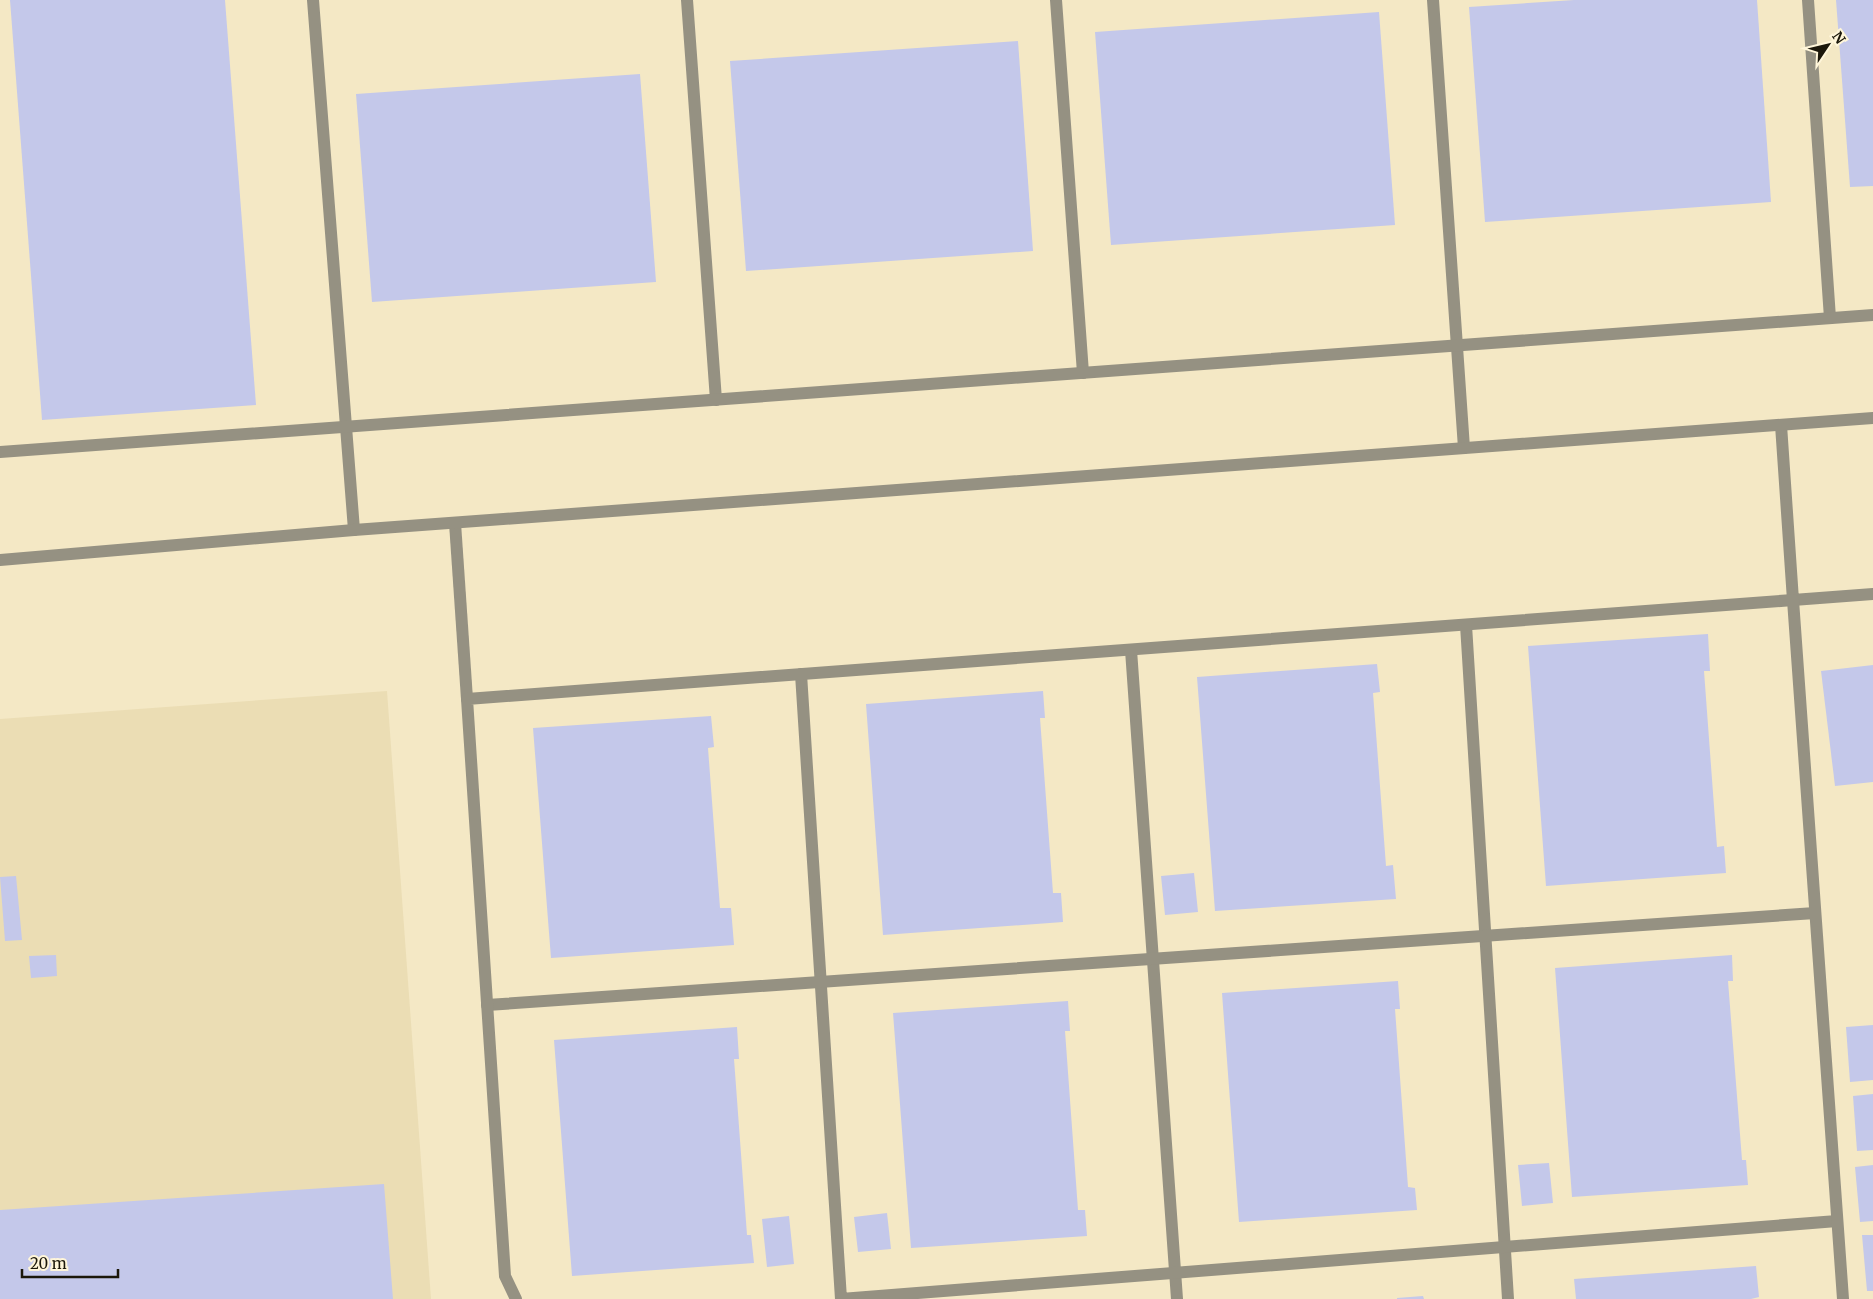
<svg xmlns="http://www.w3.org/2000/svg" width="1873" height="1299" font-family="Merriweather,serif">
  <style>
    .built { fill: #ebddb4 }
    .building { fill: #c4c8ea }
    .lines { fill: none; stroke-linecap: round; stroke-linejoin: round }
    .lane { stroke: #959182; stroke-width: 12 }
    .street { stroke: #959182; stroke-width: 12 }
  </style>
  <rect width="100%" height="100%" fill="#f4e8c5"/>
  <!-- built -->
  <polygon class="built" points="387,691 431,1299 0,1299 0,719"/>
  <!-- building -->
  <g class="building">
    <polygon points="10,0 225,0 256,405 42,420"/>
    <polygon points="1574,0 1757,0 1771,202 1485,222 1469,7"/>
    <polygon points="1836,0 1873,0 1873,186 1850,187"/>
    <polygon points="1379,12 1395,225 1111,245 1095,32"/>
    <polygon points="1018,41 1033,251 746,271 730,61"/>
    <polygon points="640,74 656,282 372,302 356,94"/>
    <polygon points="1708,634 1710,671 1704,671 1717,847 1724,846 1726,873 1546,886 1528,646"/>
    <polygon points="1377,664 1380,692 1373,693 1386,866 1393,865 1396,899 1215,911 1197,677"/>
    <polygon points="1873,665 1873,782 1835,786 1821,671"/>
    <polygon points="1043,691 1045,718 1040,718 1053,893 1061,893 1063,922 883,935 866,704"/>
    <polygon points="711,716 714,747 708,748 720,908 731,908 734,945 551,958 533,728"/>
    <polygon points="1194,873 1198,912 1165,915 1161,876"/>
    <polygon points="16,876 22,940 5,941 0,877"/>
    <polygon points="56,955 57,976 31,978 29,956"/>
    <polygon points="1732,955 1733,981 1728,981 1742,1160 1746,1160 1748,1185 1572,1197 1555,968"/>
    <polygon points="1398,981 1400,1009 1395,1009 1408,1187 1415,1188 1417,1210 1239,1222 1222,993"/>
    <polygon points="1068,1001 1070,1031 1065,1031 1078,1210 1085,1210 1087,1236 911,1248 893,1013"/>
    <polygon points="1873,1025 1873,1080 1850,1082 1846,1027"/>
    <polygon points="737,1027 739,1059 734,1059 747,1235 751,1235 754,1263 572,1276 554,1040"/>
    <polygon points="1873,1094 1873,1150 1857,1151 1853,1096"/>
    <polygon points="1549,1163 1553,1203 1522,1206 1518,1165"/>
    <polygon points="1873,1165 1873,1221 1860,1222 1855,1167"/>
    <polygon points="384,1184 393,1299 0,1299 0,1210"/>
    <polygon points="887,1213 891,1249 858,1252 854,1217"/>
    <polygon points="789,1216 794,1264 767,1267 762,1219"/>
    <polygon points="1862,1235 1873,1235 1873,1291 1867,1291"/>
    <polygon points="1756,1266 1759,1297 1751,1299 1576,1299 1574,1279"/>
    <polygon points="1423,1296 1424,1299 1397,1299 1397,1298"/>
  </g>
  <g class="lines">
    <!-- lane -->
    <g class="lane">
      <polyline points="313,0 354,530"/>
      <polyline points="687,0 716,400"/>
      <polyline points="1056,0 1083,373"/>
      <polyline points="1433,0 1464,448"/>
      <polyline points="1808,0 1830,318"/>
      <polyline points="1781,425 1793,600 1873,594"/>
      <polyline points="0,452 1873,315"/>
      <polyline points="455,523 467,699"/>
      <polyline points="1466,625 1508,1299"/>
      <polyline points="1131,650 1177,1299"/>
      <polyline points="801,674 841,1299 1837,1221"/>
      <polyline points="487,1005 1815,913"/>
      <polyline points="516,1299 505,1276 467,699 1793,600 1843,1299"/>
    </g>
    <!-- street -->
    <polyline class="street" points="0,560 354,530 1873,418"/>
  </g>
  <!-- north arrow -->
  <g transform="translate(1828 45) rotate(55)" stroke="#fff6da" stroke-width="4" paint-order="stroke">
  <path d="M0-4L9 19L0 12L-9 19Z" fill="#1b170a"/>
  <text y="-8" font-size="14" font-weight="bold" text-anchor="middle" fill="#1b170a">N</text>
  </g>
  <!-- scale -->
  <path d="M22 1269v8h96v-8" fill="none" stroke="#1b170a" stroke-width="2.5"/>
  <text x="30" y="1269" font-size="15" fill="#1b170a" stroke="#fff6da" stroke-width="4" paint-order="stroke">20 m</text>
</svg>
